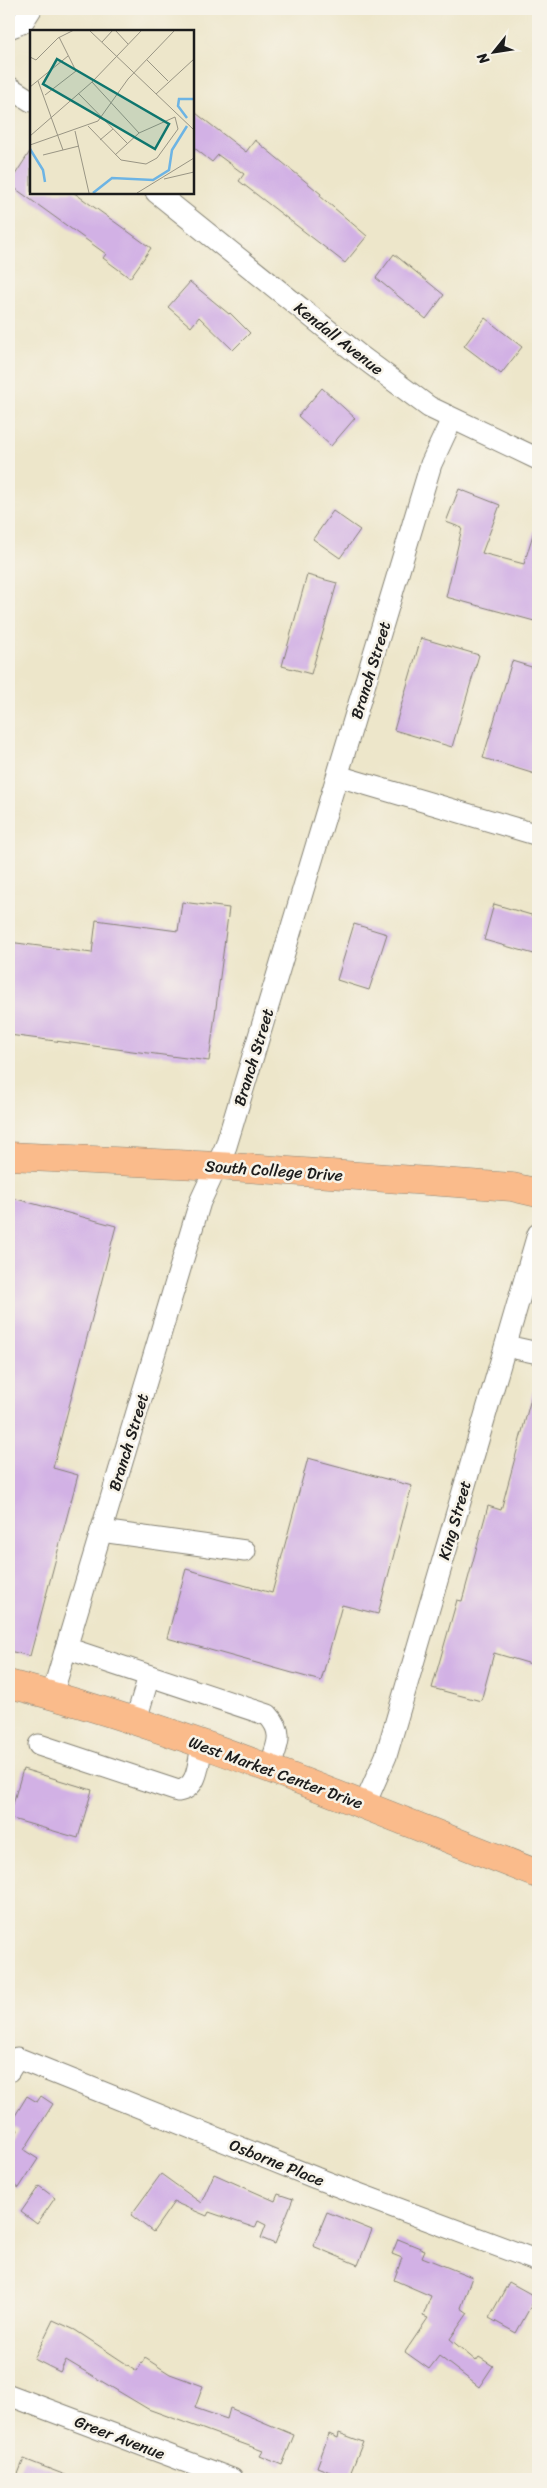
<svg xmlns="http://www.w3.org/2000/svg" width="547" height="2488" font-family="Sriracha,sans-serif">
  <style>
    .building { fill: #d2b1e5 }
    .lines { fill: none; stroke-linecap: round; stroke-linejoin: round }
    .minor-casing { stroke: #848173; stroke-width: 23 }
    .major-casing { stroke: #848173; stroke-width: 29 }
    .minor { stroke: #fff; stroke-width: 21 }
    .major { stroke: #fabb8b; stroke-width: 28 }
    .labels { text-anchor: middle; stroke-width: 5; stroke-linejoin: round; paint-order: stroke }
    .street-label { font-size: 16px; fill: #1c1c1c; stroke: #f7f3e8 }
    .inset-river { fill: none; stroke: #6db4e4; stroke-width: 2.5 }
    .inset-road { fill: none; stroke: #999584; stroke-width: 1 }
    .view { fill: #0f766e; fill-opacity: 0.15; stroke: #0f766e; stroke-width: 2.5 }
    .inset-edge { fill: none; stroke: #1c1c1c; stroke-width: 2.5 }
  </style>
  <rect width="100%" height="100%" fill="#f7f3e8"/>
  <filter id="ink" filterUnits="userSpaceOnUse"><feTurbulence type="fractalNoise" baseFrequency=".02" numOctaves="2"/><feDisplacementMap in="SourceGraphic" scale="10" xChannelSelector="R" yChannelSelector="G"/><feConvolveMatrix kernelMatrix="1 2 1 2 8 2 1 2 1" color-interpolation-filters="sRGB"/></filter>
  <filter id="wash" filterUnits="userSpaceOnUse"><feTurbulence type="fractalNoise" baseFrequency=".0096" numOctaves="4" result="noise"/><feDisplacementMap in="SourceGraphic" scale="20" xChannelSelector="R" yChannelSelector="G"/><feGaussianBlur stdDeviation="1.12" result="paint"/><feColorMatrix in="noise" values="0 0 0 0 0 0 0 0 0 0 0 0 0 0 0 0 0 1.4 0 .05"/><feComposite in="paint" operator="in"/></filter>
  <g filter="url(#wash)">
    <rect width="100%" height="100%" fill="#ede6ca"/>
    <g id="blocks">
      <!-- building -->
      <g class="building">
        <polygon points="192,110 246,152 255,140 321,194 320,196 367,236 345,263 239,181 244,174 218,155 212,162 192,146"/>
        <polygon points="31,150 31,192 73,192 151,248 130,278 103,258 106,254 9,184"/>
        <polygon points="394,254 444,295 426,319 376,278"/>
        <polygon points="190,282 229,314 230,313 250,333 233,350 199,317 191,327 168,307"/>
        <polygon points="485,318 522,347 501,374 464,346"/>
        <polygon points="322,388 355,418 331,446 298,416"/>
        <polygon points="459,489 500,505 482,553 524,564 534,531 538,531 538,622 446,597 462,528 446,522"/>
        <polygon points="333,511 360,530 340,558 313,539"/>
        <polygon points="307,575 337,583 311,674 282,666"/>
        <polygon points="421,638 479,655 452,747 394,730"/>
        <polygon points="512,661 538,669 538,775 483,758"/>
        <polygon points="182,902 229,908 209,1061 9,1035 9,942 92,953 96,920 178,931"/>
        <polygon points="494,904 538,917 538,940 534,954 484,940"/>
        <polygon points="354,924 387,934 369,990 337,980"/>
        <polygon points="9,1197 116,1226 53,1468 78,1475 30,1656 9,1651"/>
        <polygon points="533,1391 538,1391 538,1666 494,1653 481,1701 432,1688 457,1600 462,1601 488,1506 501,1510"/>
        <polygon points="308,1458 412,1486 378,1614 342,1605 321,1681 167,1638 186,1569 272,1593"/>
        <polygon points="23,1769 92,1790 78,1838 9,1818"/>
        <polygon points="27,2096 37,2102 41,2096 53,2104 24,2150 38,2159 19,2188 9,2181 9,2139 11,2141 18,2130 10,2124"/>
        <polygon points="161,2174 201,2203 214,2174 275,2201 278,2194 293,2199 275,2244 261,2238 266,2225 258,2221 255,2228 209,2212 207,2216 174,2202 153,2232 131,2215"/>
        <polygon points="39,2186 55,2198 37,2224 21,2212"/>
        <polygon points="327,2212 372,2230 358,2265 313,2246"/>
        <polygon points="398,2239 425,2250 422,2257 472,2277 461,2308 468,2313 450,2339 476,2361 479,2357 493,2366 479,2387 439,2356 429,2369 405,2352 428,2318 423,2316 431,2296 394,2280 402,2258 392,2254"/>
        <polygon points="509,2282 536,2297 516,2333 489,2318"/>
        <polygon points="53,2320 75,2330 137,2371 145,2358 170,2374 203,2386 195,2408 227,2419 230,2408 294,2435 282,2465 260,2456 263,2451 148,2409 66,2360 60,2372 34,2359"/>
        <polygon points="339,2433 363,2442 348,2479 317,2467 329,2434 338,2438"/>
        <polygon points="24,2459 73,2478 73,2479 16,2479"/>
      </g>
    </g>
  </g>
  <g filter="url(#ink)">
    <use href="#blocks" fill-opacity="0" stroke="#848173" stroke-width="1"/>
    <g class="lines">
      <!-- minor casing -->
      <g class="minor-casing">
        <g id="minor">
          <polyline points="9,28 22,23 31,9"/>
          <polyline points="9,87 31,101"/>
          <polyline points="156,192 359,355 429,407 538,459"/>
          <polyline points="338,776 538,835"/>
          <polyline points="506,1346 538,1353"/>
          <polyline points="101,1531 245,1551"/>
          <path d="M 66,1648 L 268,1715 C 286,1734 276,1747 269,1769"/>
          <polyline points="52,1695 200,1202 226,1146 431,464 452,419"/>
          <polyline points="135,1723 149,1676"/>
          <path d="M 39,1745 L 178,1791 C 199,1788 198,1763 202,1745"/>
          <polyline points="365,1804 386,1756 538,1234"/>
          <polyline points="9,2071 17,2058 316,2178 538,2261"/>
          <polyline points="9,2395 232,2479"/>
        </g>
      </g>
      <!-- major casing -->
      <g class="major-casing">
        <g id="major">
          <polyline points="9,1156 218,1166 512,1187 538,1193"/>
          <path d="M 9,1684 C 189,1730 365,1807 538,1874"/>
        </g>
      </g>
      <!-- minor -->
      <use href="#minor" class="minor"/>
      <!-- major -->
      <use href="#major" class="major"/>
    </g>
  </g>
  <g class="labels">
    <!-- street labels -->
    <g class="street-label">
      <text transform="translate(339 338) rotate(38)" y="6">Kendall Avenue</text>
      <text transform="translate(370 670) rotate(-73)" y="6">Branch Street</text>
      <text transform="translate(253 1057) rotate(-73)" y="6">Branch Street</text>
      <text transform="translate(274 1170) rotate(4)" y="6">South College Drive</text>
      <text transform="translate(128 1442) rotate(-73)" y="6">Branch Street</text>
      <text transform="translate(454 1520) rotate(-74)" y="6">King Street</text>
      <text transform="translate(276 1772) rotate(20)" y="6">West Market Center Drive</text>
      <text transform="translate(277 2162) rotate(22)" y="6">Osborne Place</text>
      <text transform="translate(120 2437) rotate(21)" y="6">Greer Avenue</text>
    </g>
  </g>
  <!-- overview -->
  <g transform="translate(30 30)">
    <rect width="164" height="164" fill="#ede6ca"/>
    <path class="inset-river" d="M 157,88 L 148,76 L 149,69 L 164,69M 0,119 L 13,140 L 15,152M 63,163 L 82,148 L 123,150 L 139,140 L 142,120 L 157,96"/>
    <path class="inset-road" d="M 59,0 L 164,100M 85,0 L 98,14M 72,12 L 83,0M 0,27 L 6,30 L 28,8 L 44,0M 117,30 L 138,51M 8,51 L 33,120M 62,52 L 109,103M 0,57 L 38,26M 48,63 L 97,113M 126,64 L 164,29M 15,65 L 46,41 L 29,7M 58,96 L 91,130 L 116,134 L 127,128 L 148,99 L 145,87M 45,101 L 59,163M 0,106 L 62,52 L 112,0M 70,110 L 83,99M 0,115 L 68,91 L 98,49 L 145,0M 13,125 L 49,116M 85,125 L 109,103 L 145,87M 134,149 L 164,142M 107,163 L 164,128"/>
    <path class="view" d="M 27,29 L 139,94 L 125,119 L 13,54 Z"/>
    <rect width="164" height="164" class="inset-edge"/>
  </g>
  <!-- margin -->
  <rect width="547" height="2488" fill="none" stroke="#f7f3e8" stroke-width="30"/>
  <!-- north arrow -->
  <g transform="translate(494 52) rotate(240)" stroke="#f7f3e8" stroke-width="4" paint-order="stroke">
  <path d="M0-4L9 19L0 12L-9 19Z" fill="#1c1c1c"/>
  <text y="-8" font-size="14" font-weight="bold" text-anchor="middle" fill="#1c1c1c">N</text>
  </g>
</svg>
